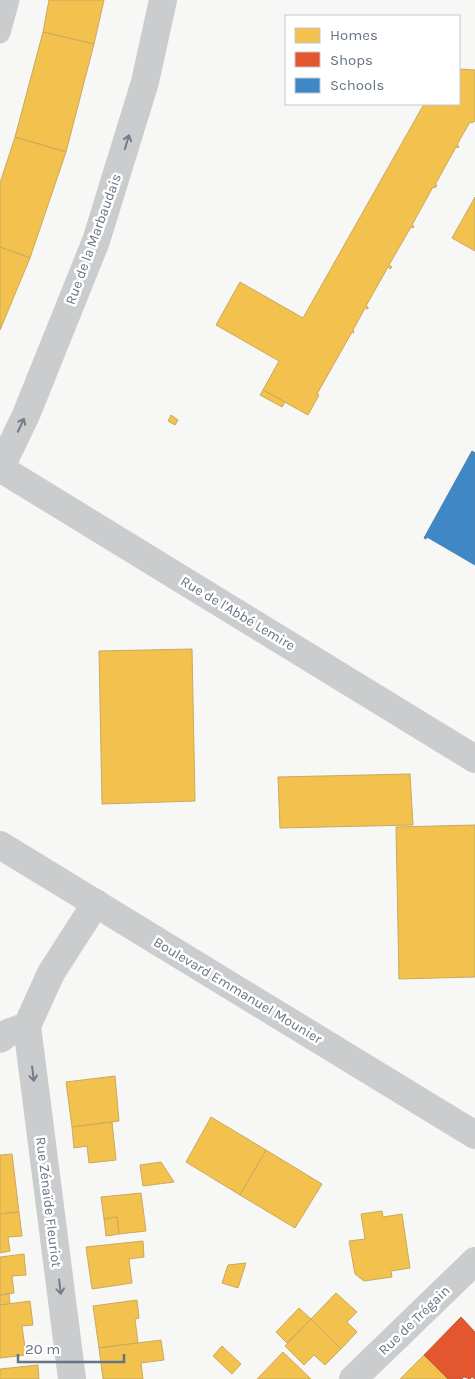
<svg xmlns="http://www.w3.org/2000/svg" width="475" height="1379" font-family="Karla,sans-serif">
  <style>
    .homes { fill: #f2c14e; stroke: #c9aa5e }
    .shops { fill: #e4572e; stroke: #bf5f48 }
    .schools { fill: #3f88c5; stroke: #4b82b2 }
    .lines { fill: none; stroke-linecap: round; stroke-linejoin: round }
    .pedestrian { stroke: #cbcccd; stroke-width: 21 }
    .minor { stroke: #cbcccd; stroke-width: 28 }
    .tertiary { stroke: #cbcccd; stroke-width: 28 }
    .oneway { stroke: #727c8c }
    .labels { text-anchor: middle; stroke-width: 5; stroke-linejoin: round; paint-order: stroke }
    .street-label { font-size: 14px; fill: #687385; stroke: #fff }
  </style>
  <rect width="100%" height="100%" fill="#f7f7f6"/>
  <!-- homes -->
  <g class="homes">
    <polygon points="49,0 104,0 94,44 43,32"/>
    <polygon points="43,32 94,44 66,152 15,137"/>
    <polygon points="459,69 475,70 475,121 472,123 470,122 463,134 457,145 459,146 458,148 456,147 435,185 437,185 435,188 433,187 412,225 414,226 413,228 411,227 389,265 392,267 390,269 388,267 366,306 368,307 368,309 365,308 353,330 354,333 352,332 317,394 319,395 308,415 263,390 279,361 216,325 240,282 303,318 424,104 459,104"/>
    <polygon points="15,137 66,152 30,258 0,247 0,183"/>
    <polygon points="475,197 475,251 452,238"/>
    <polygon points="0,247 30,258 0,330"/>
    <polygon points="263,390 285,402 282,407 260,395"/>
    <polygon points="171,415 178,420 175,425 168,421"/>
    <polygon points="192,649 195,801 102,804 99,651"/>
    <polygon points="410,774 413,825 280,828 278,777"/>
    <polygon points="475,825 475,977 399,979 396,827"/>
    <polygon points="115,1076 119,1121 72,1127 66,1082"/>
    <polygon points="211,1117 266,1150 240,1195 186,1162"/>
    <polygon points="112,1122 116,1160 89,1163 87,1146 74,1148 72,1127"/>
    <polygon points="266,1150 322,1184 295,1228 240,1195"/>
    <polygon points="12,1154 19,1212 0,1214 0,1155"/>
    <polygon points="161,1162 174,1182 143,1186 140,1165"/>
    <polygon points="141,1193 146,1231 119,1234 117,1217 104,1219 101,1197"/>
    <polygon points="382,1211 383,1217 402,1214 410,1268 391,1271 392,1277 364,1281 355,1274 349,1241 365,1239 361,1214"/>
    <polygon points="19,1212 22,1236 8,1237 10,1251 0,1253 0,1214"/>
    <polygon points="117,1217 119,1234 106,1236 104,1219"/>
    <polygon points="143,1241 144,1257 129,1259 132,1283 92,1289 86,1247"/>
    <polygon points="24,1254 26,1275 12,1276 14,1293 0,1295 0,1257"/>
    <polygon points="246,1263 238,1288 222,1283 228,1265"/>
    <polygon points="336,1293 357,1312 347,1322 357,1332 341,1349 311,1319"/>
    <polygon points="9,1294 10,1304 0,1305 0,1295"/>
    <polygon points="137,1300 139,1318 135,1319 138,1343 99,1348 93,1306"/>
    <polygon points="30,1301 33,1325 22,1326 26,1355 0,1358 0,1305"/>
    <polygon points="299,1308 311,1319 287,1343 276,1332"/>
    <polygon points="311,1319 341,1349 325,1365 314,1355 304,1365 285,1346"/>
    <polygon points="161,1340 164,1360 141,1363 143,1379 103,1379 99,1348"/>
    <polygon points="222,1346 241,1364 232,1374 213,1356"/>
    <polygon points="283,1352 311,1379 257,1379"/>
    <polygon points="424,1355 448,1379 400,1379"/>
    <polygon points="38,1365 39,1379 0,1379 0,1369"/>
  </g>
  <!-- shops -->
  <polygon class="shops" points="461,1317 475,1332 475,1379 472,1377 470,1379 464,1377 462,1379 448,1379 424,1355"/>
  <!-- schools -->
  <polygon class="schools" points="472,451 475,453 475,565 427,537 426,539 424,538"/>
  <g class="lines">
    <!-- pedestrian -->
    <polyline class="pedestrian" points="0,33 9,0"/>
    <!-- minor -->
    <g class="minor">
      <polyline points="0,468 475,759"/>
      <polyline points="0,469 26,415 96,241 145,82 163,0"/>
      <polyline points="27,1026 72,1379"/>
      <polyline points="0,1039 8,1033 27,1026 51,973 96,903"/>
      <polyline points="353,1379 475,1261"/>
    </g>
    <!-- tertiary -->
    <polyline class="tertiary" points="0,845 475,1135"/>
  </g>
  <!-- one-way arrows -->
  <defs><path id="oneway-shaft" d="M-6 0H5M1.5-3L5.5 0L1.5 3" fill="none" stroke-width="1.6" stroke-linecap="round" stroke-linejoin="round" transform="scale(1.25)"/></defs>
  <g class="oneway">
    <use href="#oneway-shaft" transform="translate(127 142) rotate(-73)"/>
    <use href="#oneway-shaft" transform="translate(21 425) rotate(-65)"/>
    <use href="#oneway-shaft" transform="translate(33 1074) rotate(83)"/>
    <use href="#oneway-shaft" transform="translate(60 1287) rotate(83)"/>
  </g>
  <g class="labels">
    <!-- street labels -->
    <g class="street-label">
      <text transform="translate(93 239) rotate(-70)" y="5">Rue de la Marbaudais</text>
      <text transform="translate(238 613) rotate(31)" y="5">Rue de l'Abbé Lemire</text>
      <text transform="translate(238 990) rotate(31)" y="5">Boulevard Emmanuel Mounier</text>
      <text transform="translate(49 1202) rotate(83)" y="5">Rue Zénaïde Fleuriot</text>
      <text transform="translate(414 1320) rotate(-44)" y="5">Rue de Trégain</text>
    </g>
  </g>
  <!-- legend -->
  <rect x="285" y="15" width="175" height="90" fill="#ffffff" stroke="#c3c7ce"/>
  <rect x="295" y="28" width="25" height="15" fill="#f2c14e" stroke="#c3c7ce"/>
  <text x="330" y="40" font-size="15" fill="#687385">Homes</text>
  <rect x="295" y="52" width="25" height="15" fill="#e4572e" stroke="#c3c7ce"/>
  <text x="330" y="65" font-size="15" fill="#687385">Shops</text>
  <rect x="295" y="78" width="25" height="15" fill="#3f88c5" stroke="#c3c7ce"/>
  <text x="330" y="90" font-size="15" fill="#687385">Schools</text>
  <!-- scale -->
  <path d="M18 1354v8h106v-8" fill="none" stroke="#687385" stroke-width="2.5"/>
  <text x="25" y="1354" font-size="15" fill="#687385" stroke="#ffffff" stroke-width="4" paint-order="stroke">20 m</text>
</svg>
